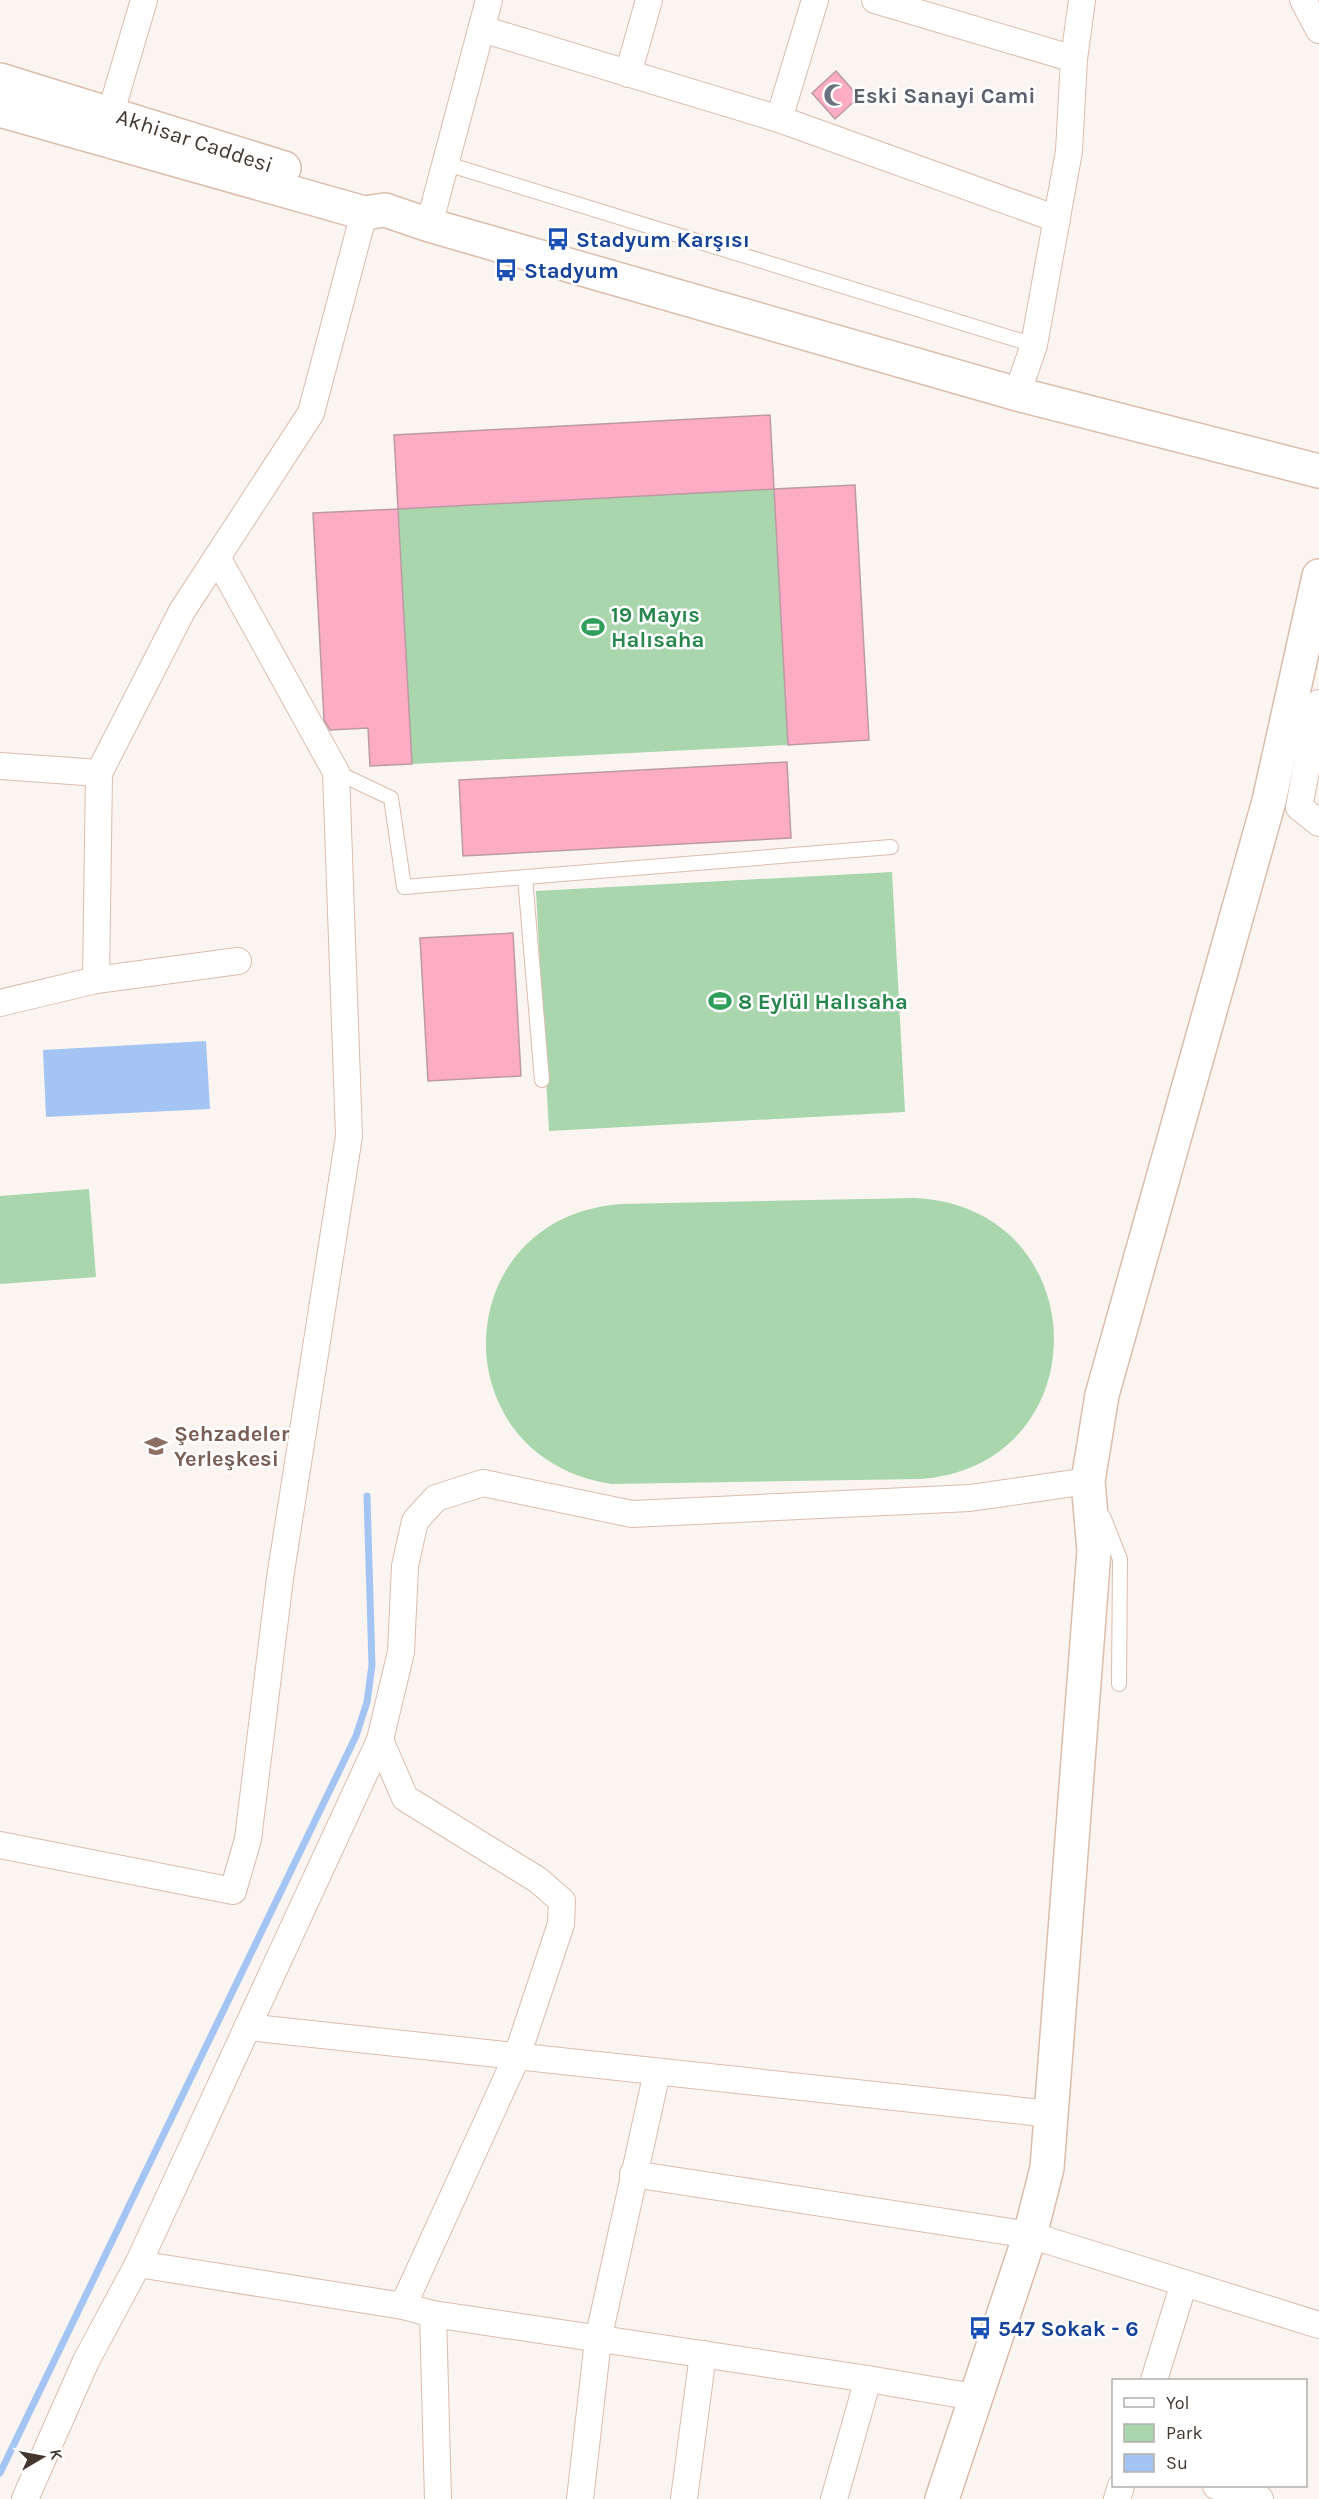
<svg xmlns="http://www.w3.org/2000/svg" width="1319" height="2499" font-family="Karla,sans-serif">
  <style>
    .green { fill: #a9d6ac }
    .water { fill: #a4c5f3 }
    .lines { fill: none; stroke-linecap: round; stroke-linejoin: round }
    .stream { stroke: #a4c5f3; stroke-width: 7 }
    .building { fill: #fcacc4; stroke: #bc9aa3; stroke-width: 1.5 }
    .lane-casing { stroke: #dbbdab; stroke-width: 16 }
    .street-casing { stroke: #dbbdab; stroke-width: 28 }
    .secondary-casing { stroke: #dbbdab; stroke-width: 36 }
    .lane { stroke: #fff; stroke-width: 14 }
    .street { stroke: #fff; stroke-width: 26 }
    .secondary { stroke: #fff; stroke-width: 33 }
    .labels { text-anchor: middle; stroke-width: 5; stroke-linejoin: round; paint-order: stroke }
    .worship-label { font-size: 22px; font-weight: bold; fill: #5b616d; stroke: #fff; text-anchor: start }
    .street-label { font-size: 22px; fill: #43372f; stroke: #fff }
    .transit-label { font-size: 22px; font-weight: bold; fill: #164399; stroke: #fff; text-anchor: start }
    .leisure-label { font-size: 22px; font-weight: bold; fill: #27864d; stroke: #fff; text-anchor: start }
    .education-label { font-size: 22px; font-weight: bold; fill: #785e54; stroke: #fff; text-anchor: start }
  </style>
  <rect width="100%" height="100%" fill="#fbf5f1"/>
  <!-- green -->
  <g class="green">
    <polygon points="774,489 788,745 412,764 398,509"/>
    <polygon points="892,872 905,1112 549,1131 536,891"/>
    <polygon points="89,1189 96,1277 0,1284 0,1196"/>
    <path d="M 914,1198 C 1097,1206 1102,1465 920,1479 L 612,1484 C 439,1458 446,1217 621,1204 Z"/>
  </g>
  <!-- water -->
  <polygon class="water" points="206,1041 210,1109 46,1117 43,1050"/>
  <g class="lines">
    <!-- stream -->
    <polyline class="stream" points="0,2473 356,1736 367,1702 372,1665 367,1496"/>
  </g>
  <!-- building -->
  <g class="building">
    <polygon points="836,71 859,97 835,119 812,93"/>
    <polygon points="770,415 774,489 398,509 394,435"/>
    <polygon points="855,485 869,740 788,745 774,489"/>
    <polygon points="398,509 412,764 370,766 368,728 330,730 324,720 313,513"/>
    <polygon points="787,762 791,838 463,856 459,780"/>
    <polygon points="513,933 521,1076 428,1081 420,938"/>
  </g>
  <g class="lines">
    <!-- lane casing -->
    <g class="lane-casing">
      <g id="lane">
        <polyline points="447,164 1034,345"/>
        <polyline points="336,772 391,798 404,887 891,847"/>
        <polyline points="525,877 542,1080"/>
        <polyline points="1103,1516 1120,1559 1119,1684"/>
      </g>
    </g>
    <!-- street casing -->
    <g class="street-casing">
      <g id="street">
        <polyline points="875,0 1074,59"/>
        <polyline points="1303,0 1319,30"/>
        <polyline points="482,29 779,119 1057,219"/>
        <polyline points="628,74 649,0"/>
        <polyline points="111,112 144,0"/>
        <polyline points="779,119 815,0"/>
        <polyline points="429,225 489,0"/>
        <polyline points="1017,394 1034,345 1069,151 1074,59 1082,0"/>
        <polyline points="1319,703 1299,807 1319,823"/>
        <polyline points="0,766 99,773"/>
        <polyline points="96,980 99,773 182,611 311,413 364,213"/>
        <polyline points="0,1003 96,980 238,961"/>
        <polyline points="380,1740 405,1798 538,1880 562,1901 561,1924 517,2056 403,2306"/>
        <polyline points="0,1845 233,1891 248,1839 280,1578 349,1136 336,772 217,557"/>
        <polyline points="247,2027 1051,2114"/>
        <polyline points="633,2174 1030,2235 1319,2325"/>
        <polyline points="138,2264 403,2306 433,2314 868,2379 974,2397"/>
        <polyline points="433,2314 438,2499"/>
        <polyline points="1154,2380 1184,2283"/>
        <polyline points="1216,2486 1260,2499"/>
        <polyline points="25,2499 86,2361 138,2264 380,1740 401,1652 405,1566 415,1521 436,1498 483,1483 632,1514 970,1498 1088,1481"/>
        <polyline points="580,2499 598,2340 657,2072"/>
        <polyline points="684,2499 703,2354"/>
        <polyline points="834,2499 868,2379"/>
        <polyline points="1117,2499 1121,2486"/>
      </g>
    </g>
    <!-- secondary casing -->
    <g class="secondary-casing">
      <g id="secondary">
        <polyline points="0,80 284,168"/>
        <polyline points="0,110 364,213 385,210 429,225 1017,394 1319,471"/>
        <polyline points="942,2499 1030,2235 1047,2168 1094,1551 1088,1481 1102,1395 1269,801 1319,576"/>
      </g>
    </g>
    <!-- lane -->
    <use href="#lane" class="lane"/>
    <!-- street -->
    <use href="#street" class="street"/>
    <!-- secondary -->
    <use href="#secondary" class="secondary"/>
  </g>
  <!-- icons -->
  <defs>
    <g id="mosque-bare" transform="scale(1.8)"><path d="M3.5-4.9A6 6 0 1 0 3.5 4.9A5 5 0 1 1 3.5-4.9Z" fill="#6b7280" stroke="#fff" stroke-width="2.5" paint-order="stroke"/></g>
    <g id="bus-bare" transform="scale(1.8)"><path d="M-5-6H5V4H4V6H2V4H-2V6H-4V4H-5ZM-3.5-4V0h7V-4ZM-3.5 1.2v1.5H-2V1.2ZM2 1.2v1.5H3.5V1.2Z" fill="#1a4fb4" stroke="#fff" stroke-width="2.5" paint-order="stroke"/></g>
    <g id="stadium-bare" transform="scale(1.8)"><path d="M0-5a6.5 5 0 1 0 0 10a6.5 5 0 1 0 0-10ZM-3.5-1.8h7v3.6h-7Z" fill="#2e9e5b" stroke="#fff" stroke-width="2.5" paint-order="stroke"/></g>
    <g id="university-bare" transform="scale(1.8)"><path d="M0-5L7-2L0 1L-7-2ZM-4 1L0 2.5L4 1V4Q0 6-4 4Z" fill="#8d6e63" stroke="#fff" stroke-width="2.5" paint-order="stroke"/></g>
  </defs>
  <g fill-rule="evenodd">
    <use href="#mosque-bare" x="835" y="95"/>
    <use href="#bus-bare" x="558" y="239"/>
    <use href="#bus-bare" x="506" y="270"/>
    <use href="#stadium-bare" x="593" y="627"/>
    <use href="#stadium-bare" x="720" y="1001"/>
    <use href="#university-bare" x="156" y="1446"/>
    <use href="#bus-bare" x="980" y="2328"/>
  </g>
  <g class="labels">
    <!-- worship labels -->
    <g class="worship-label">
      <text x="853" y="103">Eski Sanayi Cami</text>
    </g>
    <!-- street labels -->
    <g class="street-label">
      <text transform="translate(195 140) rotate(18)" y="8">Akhisar Caddesi</text>
    </g>
    <!-- transit labels -->
    <g class="transit-label">
      <text x="576" y="247">Stadyum Karşısı</text>
      <text x="524" y="278">Stadyum</text>
      <text x="998" y="2336">547 Sokak - 6</text>
    </g>
    <!-- leisure labels -->
    <g class="leisure-label">
      <text x="611" y="622">19 Mayıs<tspan x="611" dy="25">Halısaha</tspan></text>
      <text x="738" y="1009">8 Eylül Halısaha</text>
    </g>
    <!-- education labels -->
    <g class="education-label">
      <text x="174" y="1441">Şehzadeler<tspan x="174" dy="25">Yerleşkesi</tspan></text>
    </g>
  </g>
  <!-- legend -->
  <rect x="1112" y="2379" width="195" height="108" fill="#ffffff" stroke="#b4afac" stroke-width="1.5"/>
  <rect x="1124" y="2398" width="30" height="9" fill="#ffffff" stroke="#b4afac" stroke-width="1.5"/>
  <text x="1166" y="2409" font-size="18" fill="#43372f">Yol</text>
  <rect x="1124" y="2424" width="30" height="18" fill="#a9d6ac" stroke="#b4afac" stroke-width="1.5"/>
  <text x="1166" y="2439" font-size="18" fill="#43372f">Park</text>
  <rect x="1124" y="2454" width="30" height="18" fill="#a4c5f3" stroke="#b4afac" stroke-width="1.5"/>
  <text x="1166" y="2469" font-size="18" fill="#43372f">Su</text>
  <!-- north arrow -->
  <g transform="translate(42 2457) rotate(80)" stroke="#ffffff" stroke-width="4.5" paint-order="stroke">
  <path d="M0-4.5L10 22L0 15L-10 22Z" fill="#43372f"/>
  <text y="-9" font-size="16" font-weight="bold" text-anchor="middle" fill="#43372f">K</text>
  </g>
</svg>
